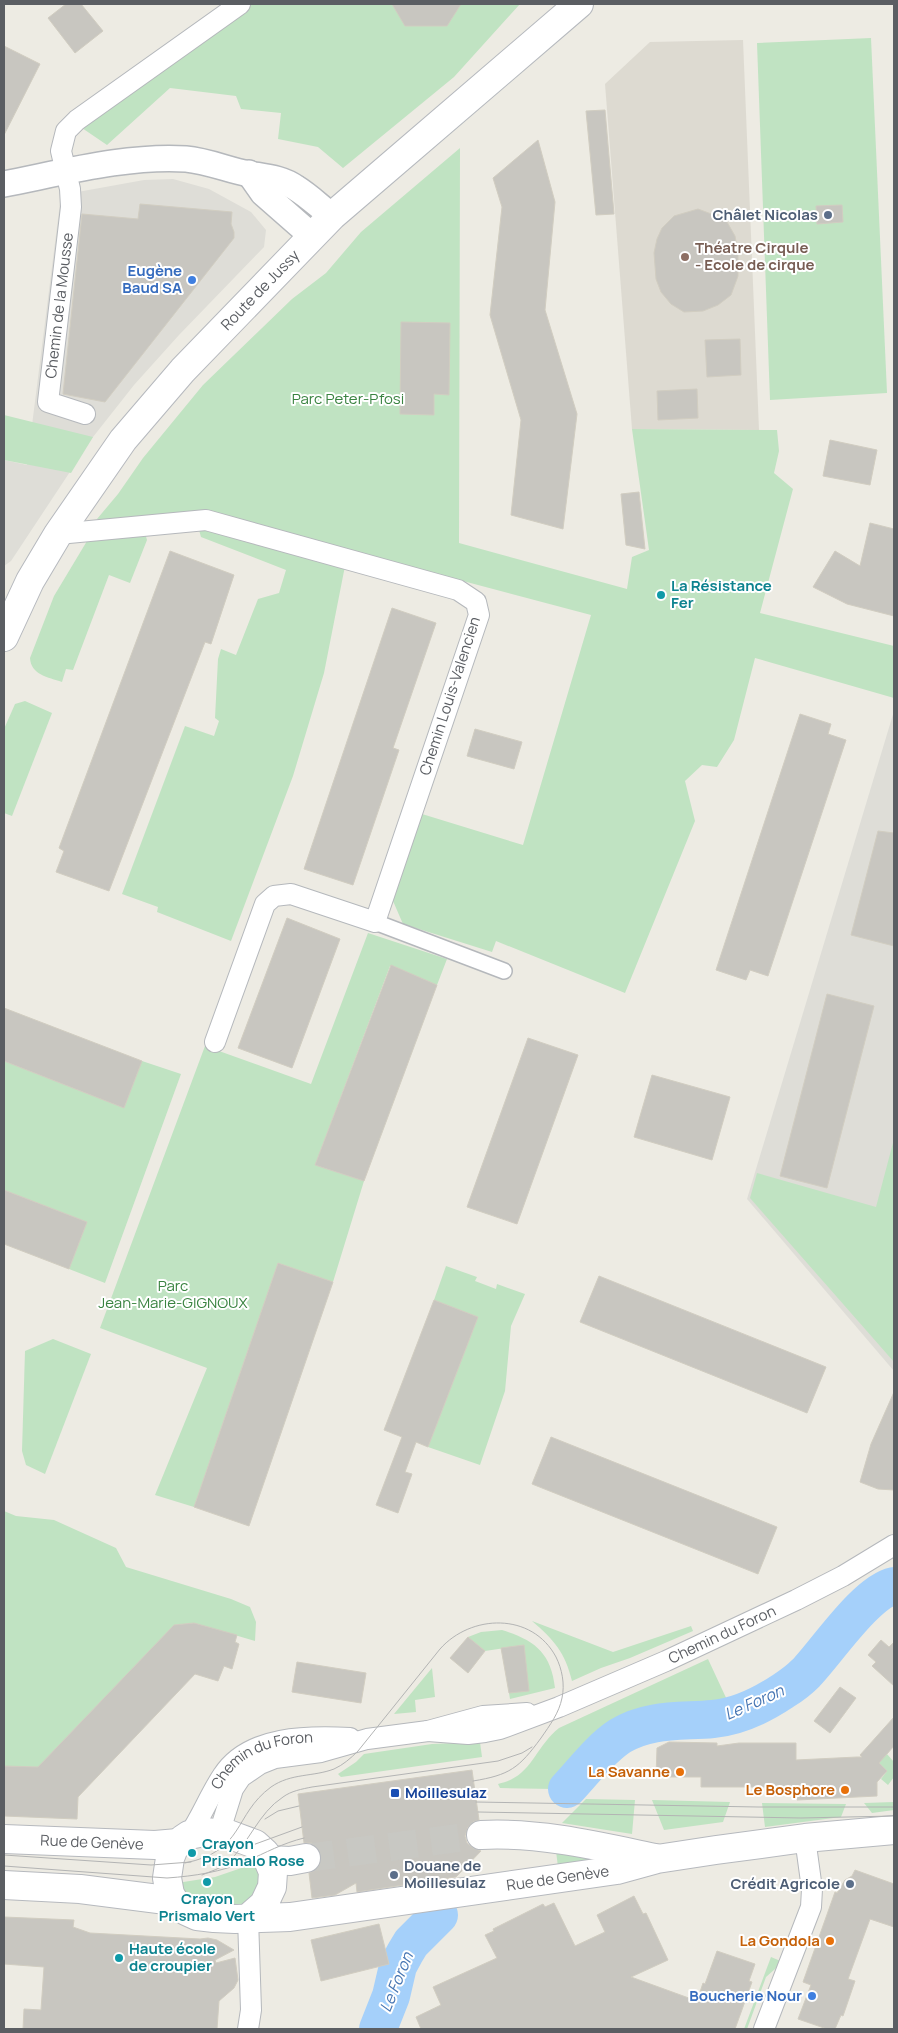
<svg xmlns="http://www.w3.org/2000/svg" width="898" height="2033" font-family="Manrope,sans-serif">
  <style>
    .industrial { fill: #deddd7 }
    .education { fill: #dddad1 }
    .green { fill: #c0e3c2 }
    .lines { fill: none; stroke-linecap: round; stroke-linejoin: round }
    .river { stroke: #a5d0fa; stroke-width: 38 }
    .building { fill: #c8c6c0; stroke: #d1cdc1 }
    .secondary-tunnel { stroke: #c8c8c3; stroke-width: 28; stroke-dasharray: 28 14; stroke-linecap: butt }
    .pedestrian-casing { stroke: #b5b8bc; stroke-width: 18 }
    .minor-casing { stroke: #b5b8bc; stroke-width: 22 }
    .tertiary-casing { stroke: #b5b8bc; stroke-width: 28 }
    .secondary-casing { stroke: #b6b9be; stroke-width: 30 }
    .pedestrian { stroke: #fff; stroke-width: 15 }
    .minor { stroke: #fff; stroke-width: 20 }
    .tertiary { stroke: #fff; stroke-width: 25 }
    .secondary { stroke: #fff; stroke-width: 28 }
    .tram { stroke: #b3b4b4; stroke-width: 1 }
    .service-dot { fill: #5c6f8a; stroke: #fff; stroke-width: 2 }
    .education-dot { fill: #8d6e63; stroke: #fff; stroke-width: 2 }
    .shop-dot { fill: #3f7fe0; stroke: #fff; stroke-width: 2 }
    .culture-dot { fill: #0f9aa8; stroke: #fff; stroke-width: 2 }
    .food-dot { fill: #e8710a; stroke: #fff; stroke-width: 2 }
    .transit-dot { fill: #1a4fb4; stroke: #fff; stroke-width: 2 }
    .labels { text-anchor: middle; stroke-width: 4; stroke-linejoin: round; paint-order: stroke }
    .service-label { font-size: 15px; font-weight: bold; fill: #4e5e75; stroke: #fff; text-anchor: end }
    .education-label { font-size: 15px; font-weight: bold; fill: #785e54; stroke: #fff; text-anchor: start }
    .shop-label { font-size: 15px; font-weight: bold; fill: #366cbe; stroke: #fff; text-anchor: end }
    .street-label { font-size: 15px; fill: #5b5e63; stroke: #fff }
    .park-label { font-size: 15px; fill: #3a8341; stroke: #fff }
    .culture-label { font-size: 15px; font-weight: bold; fill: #0d838f; stroke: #fff; text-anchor: start }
    .food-label { font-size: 15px; font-weight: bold; fill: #c56008; stroke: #fff; text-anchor: end }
    .transit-label { font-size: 15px; font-weight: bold; fill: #164399; stroke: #fff; text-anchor: start }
    .water-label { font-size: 16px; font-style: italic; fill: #4776b3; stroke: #fff }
  </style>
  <rect width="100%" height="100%" fill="#edebe3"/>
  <!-- industrial -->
  <g class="industrial">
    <polygon points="173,179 209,189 251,212 266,230 264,247 179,335 134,385 93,437 11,561 4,566 4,460 27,465 61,195 144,180"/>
    <polygon points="894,711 894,1371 747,1199"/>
  </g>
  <!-- education -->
  <polygon class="education" points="743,40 759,430 632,429 605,84 650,42"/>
  <!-- green -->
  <g class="green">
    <polygon points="248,4 520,4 454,77 343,168 318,147 278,139 281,113 241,109 236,96 170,88 107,145 82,128"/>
    <polygon points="871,38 887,393 770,400 757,43"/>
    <polygon points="460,148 459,543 627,589 632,557 649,550 632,429 777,430 779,451 774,473 793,489 760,613 894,646 894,698 755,658 734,740 717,767 702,765 685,781 695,821 625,993 496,941 492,952 403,924 393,901 422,814 523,845 591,615 222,517 103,522 97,519 118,494 143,458 203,385 292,299 326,273 361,232"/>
    <polygon points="4,415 93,437 71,473 4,460"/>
    <polygon points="199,530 212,530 345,566 324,673 293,776 231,941 157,912 158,907 122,894 185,726 214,736 219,721 215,718 218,659 221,649 236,655 258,599 279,593 286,570 201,537"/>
    <path d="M 145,533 L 147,540 L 130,583 L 109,575 L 73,670 L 66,669 L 62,682 C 48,677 31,675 30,658 L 54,596 L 87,541 Z"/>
    <polygon points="25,701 52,713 12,816 4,813 4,729 15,704"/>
    <polygon points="368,933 447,959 437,985 390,966 315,1165 364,1181 333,1282 278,1263 194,1507 155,1495 207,1368 100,1328 205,1046 311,1084"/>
    <polygon points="4,1061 124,1108 142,1061 181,1074 105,1283 69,1269 87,1222 4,1190"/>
    <polygon points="894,1139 894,1362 750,1198 757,1173 876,1207"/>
    <polygon points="446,1266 477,1277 475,1281 496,1289 497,1284 525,1294 511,1326 505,1391 480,1465 428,1447 478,1317 434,1300"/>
    <polygon points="53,1339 91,1354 45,1474 26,1465 22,1451 25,1351"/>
    <polygon points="4,1511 16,1516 54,1520 116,1548 126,1567 231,1599 250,1607 256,1622 255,1641 194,1623 174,1625 38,1767 4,1766"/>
    <path d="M 532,1621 L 613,1652 L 691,1626 L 693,1631 L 630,1658 L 601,1668 L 572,1681 C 565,1652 554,1640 532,1621 Z"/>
    <path d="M 502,1630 C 534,1640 551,1652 555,1688 L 510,1699 L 509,1693 L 524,1645 L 485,1651 L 468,1637 L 481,1632 Z"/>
    <path d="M 708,1659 L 728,1702 C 689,1712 647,1710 613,1733 C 591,1748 573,1771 554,1789 L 500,1788 L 498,1784 C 532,1777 534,1748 559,1728 Z"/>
    <polygon points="432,1668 435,1697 415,1700 416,1712 394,1714"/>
    <polygon points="480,1742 482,1757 341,1777 338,1774 356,1762 364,1754 432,1744"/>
    <polygon points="887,1754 894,1762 894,1777 888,1785 881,1779 887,1771 878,1763"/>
    <polygon points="586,1799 635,1800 632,1834 562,1823"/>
    <polygon points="652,1800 730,1802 723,1822 664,1830"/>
    <polygon points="894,1802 894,1810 872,1813 864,1803"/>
    <polygon points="762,1803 846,1804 841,1817 765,1827"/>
    <polygon points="561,1847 608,1865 558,1867 556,1851"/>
    <path d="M 259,1862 L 262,1884 C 258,1889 254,1896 250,1900 C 234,1916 207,1904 188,1900 L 177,1883 L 215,1877 Z"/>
    <polygon points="771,1957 783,1962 766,1977 747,2029 744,2029"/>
  </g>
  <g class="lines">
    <!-- river -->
    <g class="river">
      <path d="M 567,1789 C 583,1772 600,1749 620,1736 C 650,1718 681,1722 713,1719 C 737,1717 762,1705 783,1691 C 791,1686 799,1680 806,1673 C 827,1651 866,1592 894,1586"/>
      <polyline points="378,2029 391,1996 398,1966 405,1953 411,1943 439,1915"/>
    </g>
  </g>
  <!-- building -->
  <g class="building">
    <polygon points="66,4 81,4 103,31 75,53 48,18"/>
    <polygon points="392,4 461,4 447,26 405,26"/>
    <polygon points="4,46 40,64 4,135"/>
    <polygon points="605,110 614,214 596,215 586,111"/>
    <polygon points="538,140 555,202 545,310 577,414 563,529 511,515 521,420 490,315 502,207 493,178"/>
    <polygon points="140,204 232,212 231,224 234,232 234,238 105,402 63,394 82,214 138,219"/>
    <polygon points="842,205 843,222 817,224 816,206"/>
    <polygon points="698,209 714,215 727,222 735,236 738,253 738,276 731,295 718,305 703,311 684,312 671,304 661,292 656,279 654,253 657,239 662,228 674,216"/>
    <polygon points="401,322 450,323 449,395 434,394 434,415 400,414"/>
    <polygon points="740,339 741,375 707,377 705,340"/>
    <polygon points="697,389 698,418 658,420 657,391"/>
    <polygon points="830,440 877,450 870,485 823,476"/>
    <polygon points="639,492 645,549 626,545 621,494"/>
    <polygon points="870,523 894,529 894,616 847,604 813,587 835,551 860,566"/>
    <polygon points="170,551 234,575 211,644 205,642 109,891 56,872 64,851 59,848"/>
    <polygon points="392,608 436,623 393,748 399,750 353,885 304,869"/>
    <polygon points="800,714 831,724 828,734 846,740 768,976 750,970 746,980 716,970"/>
    <polygon points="475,729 522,742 514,769 467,756"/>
    <polygon points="878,831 894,833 894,946 851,935"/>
    <polygon points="287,918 340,939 292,1068 238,1048"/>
    <polygon points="391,965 437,985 364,1181 315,1165"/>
    <polygon points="827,994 874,1006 827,1188 780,1176"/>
    <polygon points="4,1008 142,1061 124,1108 4,1061"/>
    <polygon points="528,1038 578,1055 517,1224 467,1207"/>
    <polygon points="652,1075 730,1097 712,1160 634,1137"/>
    <polygon points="4,1190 87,1222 69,1269 4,1244"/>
    <polygon points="278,1263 333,1282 249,1526 194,1507"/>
    <polygon points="599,1276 826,1367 807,1413 580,1322"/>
    <polygon points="434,1300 478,1317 428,1447 416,1442 405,1472 412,1474 398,1513 376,1505 402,1437 384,1430"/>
    <polygon points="894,1392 894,1490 878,1489 860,1482 871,1444"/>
    <polygon points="551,1437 777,1527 758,1574 532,1484"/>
    <polygon points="194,1623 237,1635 235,1642 239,1644 232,1669 224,1666 218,1681 195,1674 78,1797 77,1819 4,1816 4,1766 38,1767 174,1625"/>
    <polygon points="468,1637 485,1651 468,1673 450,1658"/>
    <polygon points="881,1640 889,1647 894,1642 894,1686 872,1666 876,1662 868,1655"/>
    <polygon points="524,1645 529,1691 509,1693 501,1648"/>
    <polygon points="297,1662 366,1673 361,1703 292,1692"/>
    <polygon points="840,1687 856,1698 830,1733 814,1721"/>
    <polygon points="894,1717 894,1746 879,1763 887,1771 877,1782 877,1796 797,1800 797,1787 701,1787 701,1777 656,1777 657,1748 669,1742 717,1743 717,1746 739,1743 796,1743 796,1760 857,1757 862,1757 860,1755"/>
    <polygon points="472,1770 479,1820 473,1822 468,1827 465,1836 467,1843 473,1848 481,1851 456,1877 357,1892 356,1883 335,1895 312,1898 309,1873 316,1870 321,1864 321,1856 318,1848 312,1843 304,1843 298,1794"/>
    <polygon points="855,1870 894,1884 894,1927 870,1919 848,1979 855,1981 843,2016 841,2015 835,2029 827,2029 798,2019 811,1985 803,1982 835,1892 837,1893 845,1880 852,1876"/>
    <polygon points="634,1896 643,1914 646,1913 668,1960 631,1977 697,2001 703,1983 705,1984 717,1951 755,1964 749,1981 752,1982 735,2029 421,2029 416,2017 441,2005 433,1987 497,1958 485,1935 494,1931 493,1929 543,1904 545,1907 554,1903 575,1946 605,1932 597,1915"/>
    <polygon points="4,1917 74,1920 73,1927 90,1933 200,1939 208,1938 217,1940 234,1950 215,1960 216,1963 235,1958 238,1980 234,1988 219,2001 217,2029 23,2029 24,2009 41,2010 44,1967 4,1964"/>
    <polygon points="379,1924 389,1964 321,1981 311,1940"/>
  </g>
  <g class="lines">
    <!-- secondary-tunnel -->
    <polyline class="secondary-tunnel" points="306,1858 481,1835"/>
    <!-- pedestrian casing -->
    <g class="pedestrian-casing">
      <polyline id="pedestrian" points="375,922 504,971"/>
    </g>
    <!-- minor casing -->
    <g class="minor-casing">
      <g id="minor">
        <path id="s1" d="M 85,414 L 48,402 L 71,207 L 70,189 L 61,151 L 66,131 L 77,120 L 240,4"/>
        <polyline points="58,534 206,520 458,590 476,602 479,615 375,922 291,894 274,896 265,904 215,1042"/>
        <path id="s2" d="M 428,1731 L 468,1734 L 485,1732 L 500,1729 L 559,1707 L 666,1661 L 796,1600 L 843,1576 L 894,1545"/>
        <polyline points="228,1834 224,1827 223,1821 233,1789 241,1777 260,1764 275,1758 321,1752 367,1739 428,1731 483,1716 527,1713"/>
        <path id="s3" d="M 189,1835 C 202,1816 210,1794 223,1775 C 249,1735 309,1736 350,1738"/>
        <polyline points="248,2029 251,2010 248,1918"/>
        <polyline points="764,2029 811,1907 812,1889 805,1838"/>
      </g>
    </g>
    <!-- tertiary casing -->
    <g class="tertiary-casing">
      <g id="tertiary">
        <polyline points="249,173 263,193 312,236"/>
        <path d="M 4,184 C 61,173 128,155 186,159 C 208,161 228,170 249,174 C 266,177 282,178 296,188 C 309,196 320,207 332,216"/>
      </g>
    </g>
    <!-- secondary casing -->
    <g class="secondary-casing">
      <g id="secondary">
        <path id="s4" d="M 4,637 L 30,581 L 58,534 L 123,440 L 183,370 L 332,216 L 579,4"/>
        <path d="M 481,1835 C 540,1832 598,1846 655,1858"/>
        <path id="s5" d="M 4,1839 L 155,1845 L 178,1843"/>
        <polyline points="269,1860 290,1861 306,1858"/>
        <polyline points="4,1885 80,1889 174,1901"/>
        <path id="s6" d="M 248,1918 L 264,1904 L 272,1887 L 273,1872 L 265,1853 L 255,1844 L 228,1834 L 204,1832 L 189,1835 L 183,1839 L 174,1848 L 170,1858 L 167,1878 L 170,1894 L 174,1901 L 186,1911 L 197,1916 L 214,1918 L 235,1919 L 290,1917 L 617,1870 L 657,1859 L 716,1850 L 805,1838 L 894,1830"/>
      </g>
    </g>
    <!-- pedestrian -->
    <use href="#pedestrian" class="pedestrian"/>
    <!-- minor -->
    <use href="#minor" class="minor"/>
    <!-- tertiary -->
    <use href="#tertiary" class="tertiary"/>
    <!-- secondary -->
    <use href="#secondary" class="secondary"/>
    <!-- tram -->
    <g class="tram">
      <polyline points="476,1802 758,1807 894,1807"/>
      <polyline points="478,1812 801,1818 894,1816"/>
      <polyline points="265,1819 278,1811 299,1806"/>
      <polyline points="239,1850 302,1827"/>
      <polyline points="4,1855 151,1865 191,1862"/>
      <path d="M 185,1863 C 245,1851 233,1815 271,1787 C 291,1773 313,1777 334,1769 C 343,1765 351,1758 358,1751 L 440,1649 C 471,1614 532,1612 556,1657 C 562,1669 565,1684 562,1698 C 559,1713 550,1725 541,1738 C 519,1768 510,1775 473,1781"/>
      <path d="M 4,1866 L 167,1878 C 195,1876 221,1872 247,1861 C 265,1853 283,1843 304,1838"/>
      <path d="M 202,1875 C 211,1871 220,1869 227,1863 C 249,1844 258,1813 283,1797 C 291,1791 302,1789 312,1787 L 498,1761 L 522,1753 L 532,1747"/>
    </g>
  </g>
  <!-- markers -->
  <g class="service-dot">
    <circle cx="828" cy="215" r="5"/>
    <circle cx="394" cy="1875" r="5"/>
    <circle cx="850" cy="1884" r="5"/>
  </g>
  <circle class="education-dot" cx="685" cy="257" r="5"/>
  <g class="shop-dot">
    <circle cx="192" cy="280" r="5"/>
    <circle cx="812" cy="1996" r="5"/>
  </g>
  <g class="culture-dot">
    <circle cx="661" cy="595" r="5"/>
    <circle cx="192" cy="1853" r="5"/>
    <circle cx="207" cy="1882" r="5"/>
    <circle cx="119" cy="1958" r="5"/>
  </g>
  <g class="food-dot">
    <circle cx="680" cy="1772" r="5"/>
    <circle cx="845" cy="1790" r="5"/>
    <circle cx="830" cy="1941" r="5"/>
  </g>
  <rect class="transit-dot" x="390" y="1788" width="10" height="10" rx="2.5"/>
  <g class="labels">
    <!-- service labels -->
    <g class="service-label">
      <text x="818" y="220">Châlet Nicolas</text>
      <text x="404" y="1871" text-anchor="start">Douane de<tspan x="404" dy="17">Moillesulaz</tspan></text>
      <text x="840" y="1889">Crédit Agricole</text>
    </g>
    <!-- education labels -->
    <g class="education-label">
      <text x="695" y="253">Théatre Cirqule<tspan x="695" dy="17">- Ecole de cirque</tspan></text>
    </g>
    <!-- shop labels -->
    <g class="shop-label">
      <text x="182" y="276">Eugène<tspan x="182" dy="17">Baud SA</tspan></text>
      <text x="802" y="2001">Boucherie Nour</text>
    </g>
    <!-- street labels -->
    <g class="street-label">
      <text dy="5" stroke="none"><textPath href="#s4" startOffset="434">Route de Jussy</textPath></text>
      <text dy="5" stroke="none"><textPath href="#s1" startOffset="136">Chemin de la Mousse</textPath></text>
      <text transform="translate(450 696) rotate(-72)" y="5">Chemin Louis-Valencien</text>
      <text dy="5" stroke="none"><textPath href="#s2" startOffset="314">Chemin du Foron</textPath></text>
      <text dy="5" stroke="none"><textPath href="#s3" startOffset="112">Chemin du Foron</textPath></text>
      <text dy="5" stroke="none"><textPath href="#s5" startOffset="88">Rue de Genève</textPath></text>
      <text dy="5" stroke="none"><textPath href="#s6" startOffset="624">Rue de Genève</textPath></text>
    </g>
    <!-- park labels -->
    <g class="park-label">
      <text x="348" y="404">Parc Peter-Pfosi</text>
      <text x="173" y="1291">Parc<tspan x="173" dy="17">Jean-Marie-GIGNOUX</tspan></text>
    </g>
    <!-- culture labels -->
    <g class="culture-label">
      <text x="671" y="591">La Résistance<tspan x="671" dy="17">Fer</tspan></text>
      <text x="202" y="1849">Crayon<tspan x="202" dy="17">Prismalo Rose</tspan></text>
      <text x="207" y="1904" text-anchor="middle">Crayon<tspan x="207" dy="17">Prismalo Vert</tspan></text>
      <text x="129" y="1954">Haute école<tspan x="129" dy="17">de croupier</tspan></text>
    </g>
    <!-- food labels -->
    <g class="food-label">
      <text x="670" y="1777">La Savanne</text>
      <text x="835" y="1795">Le Bosphore</text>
      <text x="820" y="1946">La Gondola</text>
    </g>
    <!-- transit labels -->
    <g class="transit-label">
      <text x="405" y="1798">Moillesulaz</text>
    </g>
    <!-- water labels -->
    <g class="water-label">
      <text transform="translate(754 1702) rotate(-24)" y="6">Le Foron</text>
      <text transform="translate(396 1982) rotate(-68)" y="6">Le Foron</text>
    </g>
  </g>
  <!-- border -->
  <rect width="898" height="2033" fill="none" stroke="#5b5e63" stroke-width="10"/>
</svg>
